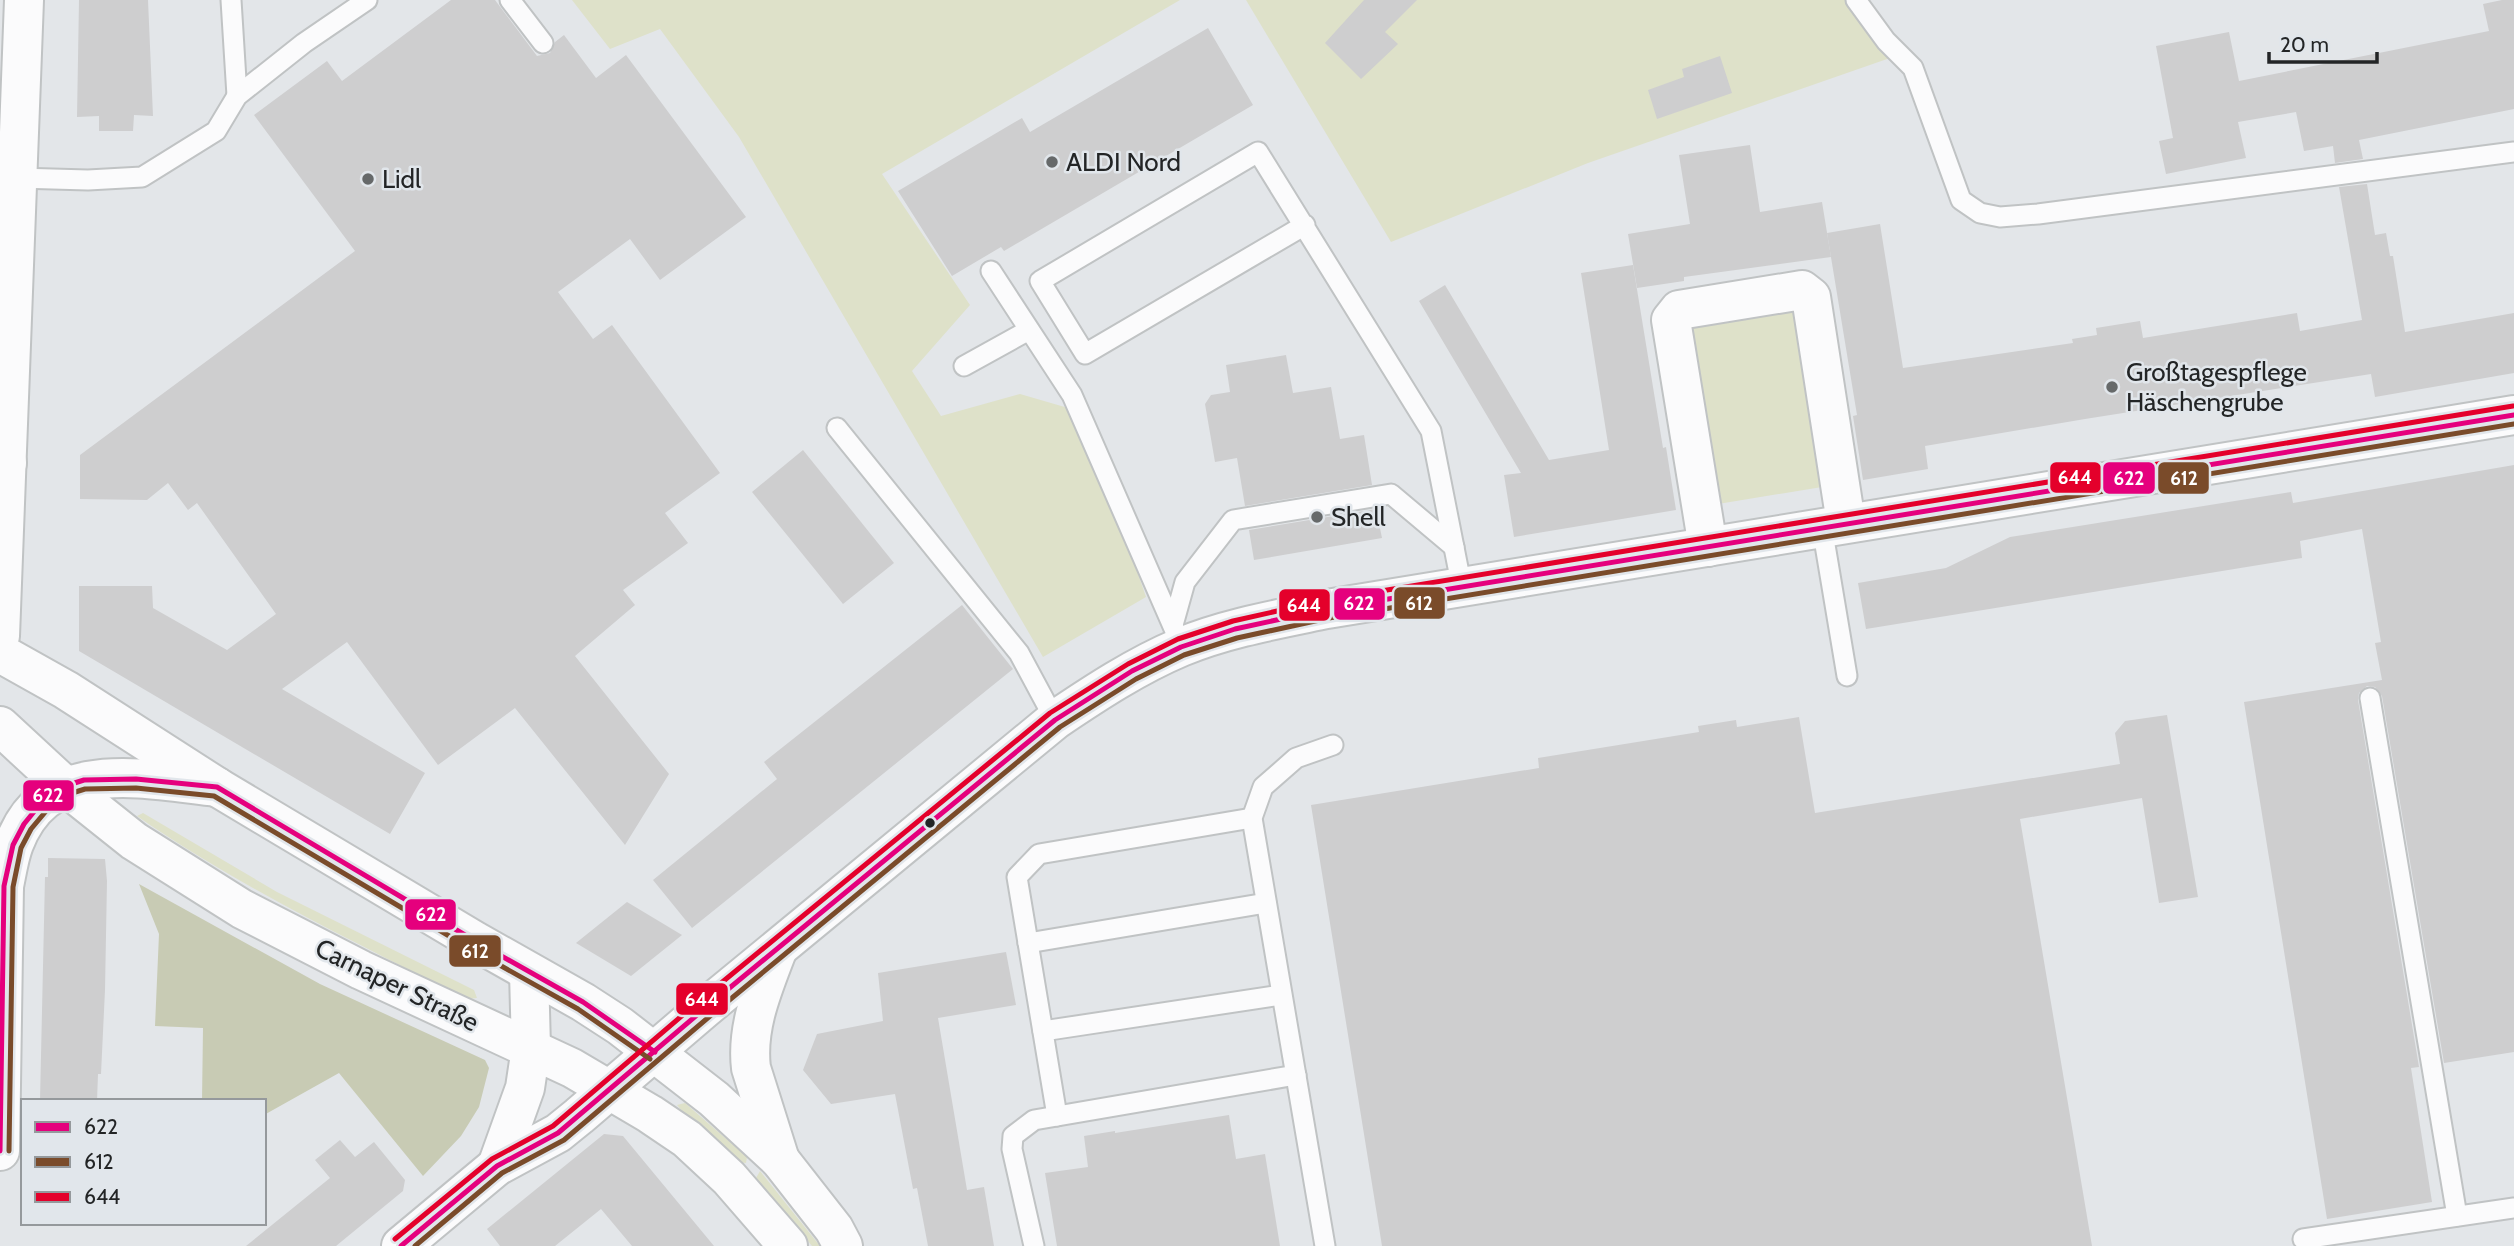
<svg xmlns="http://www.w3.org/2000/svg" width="2514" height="1246" font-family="Cabin,sans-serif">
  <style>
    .green { fill: #dee1c9 }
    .forest { fill: #c8cbb4 }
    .building { fill: #cececf }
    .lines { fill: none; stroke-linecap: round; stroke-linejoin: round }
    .lane-casing { stroke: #c0c3c4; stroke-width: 23 }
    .street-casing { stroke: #c0c3c4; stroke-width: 42 }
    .secondary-casing { stroke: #c0c3c4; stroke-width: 42 }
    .primary-casing { stroke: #c0c3c4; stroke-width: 42 }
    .highway-casing { stroke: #c0c3c4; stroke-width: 42 }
    .lane { stroke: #fbfbfc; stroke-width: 19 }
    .street { stroke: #fbfbfc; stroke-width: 38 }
    .secondary { stroke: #fbfbfc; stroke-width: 38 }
    .primary { stroke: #fbfbfc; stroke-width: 38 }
    .highway { stroke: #fbfbfc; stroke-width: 38 }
    .bus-1-casing { stroke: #e1e6eb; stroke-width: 10 }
    .bus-2-casing { stroke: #e1e6eb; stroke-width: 10 }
    .bus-3-casing { stroke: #e1e6eb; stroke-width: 10 }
    .bus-1 { stroke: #e5007d; stroke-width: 5 }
    .bus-2 { stroke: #7a4b2a; stroke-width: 5 }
    .bus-3 { stroke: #e4002b; stroke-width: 5 }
    .poi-dot { fill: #66696a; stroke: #e1e6eb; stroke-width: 2.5 }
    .bus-dot { fill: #232526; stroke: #e1e6eb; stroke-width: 2.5 }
    .labels { text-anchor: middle; stroke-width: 5; stroke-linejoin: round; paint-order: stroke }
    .poi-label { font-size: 26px; fill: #232526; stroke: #e1e6eb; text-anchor: start }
    .street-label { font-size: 26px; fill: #232526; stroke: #e1e6eb }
    .line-badge { stroke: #e1e6eb; stroke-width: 2.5 }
    .badge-label { font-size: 19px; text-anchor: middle; font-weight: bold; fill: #fff }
  </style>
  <rect width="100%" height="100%" fill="#e3e6e9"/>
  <!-- green -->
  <g class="green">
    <polygon points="572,0 1180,0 882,174 970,305 912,371 941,416 1020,394 1075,410 1107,484 1146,597 1043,657 739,137 660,29 610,49"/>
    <polygon points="1246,0 1847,0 1890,58 1588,163 1391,242"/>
    <polygon points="1794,303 1828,486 1712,505 1686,324"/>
    <path d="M 143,813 L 277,892 L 474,990 L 477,998 L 467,999 C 355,942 241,888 137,816 Z"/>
    <polygon points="685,1103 747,1157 746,1163 738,1162 682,1111 677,1105"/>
    <polygon points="760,1171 820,1246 812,1246 756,1178"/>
  </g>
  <!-- forest -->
  <polygon class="forest" points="139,884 320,984 485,1060 489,1068 479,1107 461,1136 423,1176 339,1073 264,1115 264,1101 202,1101 203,1028 155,1026 159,934"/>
  <!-- building -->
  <g class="building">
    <polygon points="79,0 148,0 153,116 134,115 133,131 99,131 99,116 77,117"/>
    <polygon points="451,0 495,0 537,56 550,53 555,42 564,35 596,78 626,55 746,217 660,280 630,239 558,292 593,339 612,325 720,473 665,513 688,543 623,590 635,605 575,656 669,774 625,845 515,708 438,765 347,642 282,689 425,773 390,834 79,651 79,586 152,586 153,608 227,650 276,614 197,503 188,510 168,483 147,500 80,499 80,455 355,251 254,115 327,61 342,81"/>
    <polygon points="1364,0 1417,0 1385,32 1398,44 1361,79 1325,43"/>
    <polygon points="2502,0 2514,0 2514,109 2359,140 2363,159 2335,163 2333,146 2304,151 2296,112 2238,122 2246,158 2166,174 2159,141 2173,138 2156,46 2229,32 2239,81 2489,31 2483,4"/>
    <polygon points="1208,28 1253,105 1004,251 1001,247 952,276 898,191 1022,118 1030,132"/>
    <polygon points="1720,56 1732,93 1657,119 1648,90 1684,77 1682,69"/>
    <polygon points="1750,145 1760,212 1822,202 1831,257 1684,277 1684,281 1637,288 1628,234 1690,224 1679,155"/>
    <polygon points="2367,184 2375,235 2386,233 2390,256 2393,256 2405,332 2514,313 2514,373 2375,397 2371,374 2085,419 1925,446 1928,469 1863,480 1853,416 1857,415 1827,233 1880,224 1903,368 2073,343 2072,339 2097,335 2096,328 2140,321 2143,338 2297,313 2300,331 2362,320 2339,187"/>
    <polygon points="1633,265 1663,448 1666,447 1676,510 1514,537 1504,475 1521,473 1419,301 1445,285 1549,460 1609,450 1581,273"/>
    <polygon points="1286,355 1293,393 1331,387 1340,439 1364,435 1372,485 1245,506 1237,458 1215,462 1205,404 1211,395 1230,392 1226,365"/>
    <polygon points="803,450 894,563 843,604 752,492"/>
    <polygon points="2514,465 2514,1052 2444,1063 2382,696 2375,687 2367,686 2359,693 2358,700 2419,1067 2411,1068 2432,1202 2327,1219 2244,702 2382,680 2375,643 2381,642 2362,529 2300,541 2302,558 1866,629 1858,583 1946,568 2010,537 2291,492 2293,503"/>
    <polygon points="1376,509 1382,538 1254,560 1249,530"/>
    <polygon points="962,605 1013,669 692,928 653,880 777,779 764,762"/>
    <polygon points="2167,715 2198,897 2159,903 2142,798 2020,819 2092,1246 1382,1246 1311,805 1539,768 1538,758 1699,732 1698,726 1736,720 1737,727 1799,717 1815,813 2120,764 2115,733 2125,721"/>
    <polygon points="48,858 105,859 107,881 105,990 101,1074 98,1074 97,1101 40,1101 45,877 48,877"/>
    <polygon points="627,902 682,935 631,976 576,943"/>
    <polygon points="1006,952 1016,1005 938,1018 967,1190 984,1187 994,1246 928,1246 917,1188 913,1189 895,1094 831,1104 803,1070 817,1034 883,1021 878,973"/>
    <polygon points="1229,1115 1236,1159 1265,1154 1280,1246 1057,1246 1045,1173 1088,1167 1084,1136 1115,1131 1115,1133"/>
    <polygon points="604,1134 623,1136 714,1246 632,1246 601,1209 555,1246 500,1246 487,1229"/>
    <polygon points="340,1140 355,1157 374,1142 405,1180 403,1191 336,1246 246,1246 330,1178 315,1160"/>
  </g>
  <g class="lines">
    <!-- lane casing -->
    <g class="lane-casing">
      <g id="lane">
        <polyline points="231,0 237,96"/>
        <polyline points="510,0 543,43"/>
        <polyline points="1856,0 1886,41 1913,68 1961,200 1980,213 2000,217 2038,214 2514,152"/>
        <polyline points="17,178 88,180 142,177 216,131 237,96 304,43 367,0"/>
        <polyline points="1305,225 1085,354 1040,281 1258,152 1431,431 1462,588"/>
        <polyline points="991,271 1072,395 1182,647"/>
        <polyline points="964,366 1029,330"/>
        <polyline points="837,428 1019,653 1055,720"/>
        <polyline points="1822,527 1847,676"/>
        <polyline points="1173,625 1185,582 1233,520 1391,494 1454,547"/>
        <polyline points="2370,698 2457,1216"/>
        <polyline points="1028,943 1266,903"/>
        <polyline points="1043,1031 1281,995"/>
        <polyline points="1057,1116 1017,877 1039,854 1252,818"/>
        <polyline points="2303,1239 2514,1208"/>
        <polyline points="1034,1246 1012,1149 1013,1136 1034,1120 1296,1075"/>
        <polyline points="1325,1246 1252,818 1263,787 1296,758 1333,745"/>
      </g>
    </g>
    <!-- street casing -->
    <g class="street-casing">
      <polyline id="street" points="1708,547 1671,320 1679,310 1802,290 1811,297 1846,523"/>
    </g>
    <!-- secondary casing -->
    <g class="secondary-casing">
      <g id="secondary">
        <polyline points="0,636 24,0"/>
        <polyline points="0,859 4,886 0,1151"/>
        <path d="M 4,886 C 7,872 9,857 14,844 C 47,755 143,779 217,787"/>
        <path d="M 777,951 C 763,988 746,1027 751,1068 L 780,1160"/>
        <polyline points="497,1166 525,1088 531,1048 529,972"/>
        <path d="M 401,1246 L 497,1166 L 558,1133 L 579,1116 L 704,1009 L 1055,720 C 1095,693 1136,666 1181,647 C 1227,628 1279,619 1327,609 L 2514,415"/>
      </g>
    </g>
    <!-- primary casing -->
    <g class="primary-casing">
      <g id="primary">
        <polyline points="0,653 66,690 217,787 475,941 583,1002 620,1026 714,1099 780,1160 834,1229 843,1246"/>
        <polyline points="0,726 65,786 134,841 242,909 361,970 572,1068 650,1114 687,1139 729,1178 788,1246"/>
      </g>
    </g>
    <!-- highway casing -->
    <g class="highway-casing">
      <g id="highway">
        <polyline points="0,471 7,463"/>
        <polyline points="0,879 4,886"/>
      </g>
    </g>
    <!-- lane -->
    <use href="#lane" class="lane"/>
    <!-- street -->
    <use href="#street" class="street"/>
    <!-- secondary -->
    <use href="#secondary" class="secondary"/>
    <!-- primary -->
    <use href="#primary" class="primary"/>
    <!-- highway -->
    <use href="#highway" class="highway"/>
    <!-- bus-1 casing -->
    <g class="bus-1-casing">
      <g id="bus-1">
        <polyline points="0,1151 4,886 13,845 24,824 46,797 65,786 84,780 136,779 217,787 475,941 583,1002 655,1052"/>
        <polyline points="401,1246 497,1166 558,1133 704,1009 1055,720 1132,671 1181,647 1235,629 1327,609 2514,415"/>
      </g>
    </g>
    <!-- bus-2 casing -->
    <g class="bus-2-casing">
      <g id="bus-2">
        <polyline points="9,1151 13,887 21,848 31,829 52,804 69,794 85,789 136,788 214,796 471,949 578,1009 650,1059"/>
        <polyline points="415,1246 502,1173 564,1140 710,1016 1060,727 1136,679 1184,655 1237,638 1329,618 2514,424"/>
      </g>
    </g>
    <!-- bus-3 casing -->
    <g class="bus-3-casing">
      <polyline id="bus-3" points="395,1239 492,1159 553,1126 698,1002 1050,713 1128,664 1178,639 1233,621 1326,600 2513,406"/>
    </g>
    <!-- bus-1 -->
    <use href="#bus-1" class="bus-1"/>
    <!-- bus-2 -->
    <use href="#bus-2" class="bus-2"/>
    <!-- bus-3 -->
    <use href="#bus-3" class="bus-3"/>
  </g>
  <!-- markers -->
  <g class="poi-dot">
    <circle cx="1052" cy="162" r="7"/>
    <circle cx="368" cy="179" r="7"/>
    <circle cx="2112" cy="387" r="7"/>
    <circle cx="1317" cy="517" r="7"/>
  </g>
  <circle class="bus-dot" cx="930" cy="823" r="6"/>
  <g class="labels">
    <!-- poi labels -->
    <g class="poi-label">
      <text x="1066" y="171">ALDI Nord</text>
      <text x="382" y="188">Lidl</text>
      <text x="2126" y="381">Großtagespflege<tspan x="2126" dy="30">Häschengrube</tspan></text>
      <text x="1331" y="526">Shell</text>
    </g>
    <!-- street labels -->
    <g class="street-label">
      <text transform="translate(397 985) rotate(26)" y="9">Carnaper Straße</text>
    </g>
  </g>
  <g class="line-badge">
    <rect x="2049" y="461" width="53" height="33" rx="7" fill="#e4002b"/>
    <rect x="2102" y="461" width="54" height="34" rx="7" fill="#e5007d"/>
    <rect x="2157" y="461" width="53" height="34" rx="7" fill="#7a4b2a"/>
    <rect x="1393" y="586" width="53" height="34" rx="7" fill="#7a4b2a"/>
    <rect x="1333" y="587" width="53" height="34" rx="7" fill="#e5007d"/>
    <rect x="1278" y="588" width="53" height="34" rx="7" fill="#e4002b"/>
    <rect x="22" y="779" width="53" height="33" rx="7" fill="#e5007d"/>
    <rect x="404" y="898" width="53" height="33" rx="7" fill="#e5007d"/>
    <rect x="448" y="934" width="54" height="34" rx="7" fill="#7a4b2a"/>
    <rect x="675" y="982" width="54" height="34" rx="7" fill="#e4002b"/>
  </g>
  <g class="badge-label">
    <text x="2075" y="484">644</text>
    <text x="2129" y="485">622</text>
    <text x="2184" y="485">612</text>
    <text x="1419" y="610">612</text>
    <text x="1359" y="610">622</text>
    <text x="1304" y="612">644</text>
    <text x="48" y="802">622</text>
    <text x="431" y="921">622</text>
    <text x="475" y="958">612</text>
    <text x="702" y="1006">644</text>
  </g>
  <!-- legend -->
  <rect x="21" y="1099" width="245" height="126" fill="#e1e6eb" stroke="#95999c" stroke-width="2"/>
  <rect x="35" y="1122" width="35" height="10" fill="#e5007d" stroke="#95999c" stroke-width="2"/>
  <text x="84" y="1134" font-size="21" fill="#232526">622</text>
  <rect x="35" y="1157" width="35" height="10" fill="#7a4b2a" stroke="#95999c" stroke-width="2"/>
  <text x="84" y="1169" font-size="21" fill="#232526">612</text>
  <rect x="35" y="1192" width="35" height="10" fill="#e4002b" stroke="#95999c" stroke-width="2"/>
  <text x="84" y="1204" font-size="21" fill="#232526">644</text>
  <!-- scale -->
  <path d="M2269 52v10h108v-10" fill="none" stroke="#232526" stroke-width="3.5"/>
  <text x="2280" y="52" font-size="21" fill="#232526" stroke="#e1e6eb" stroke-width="5" paint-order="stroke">20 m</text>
</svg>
